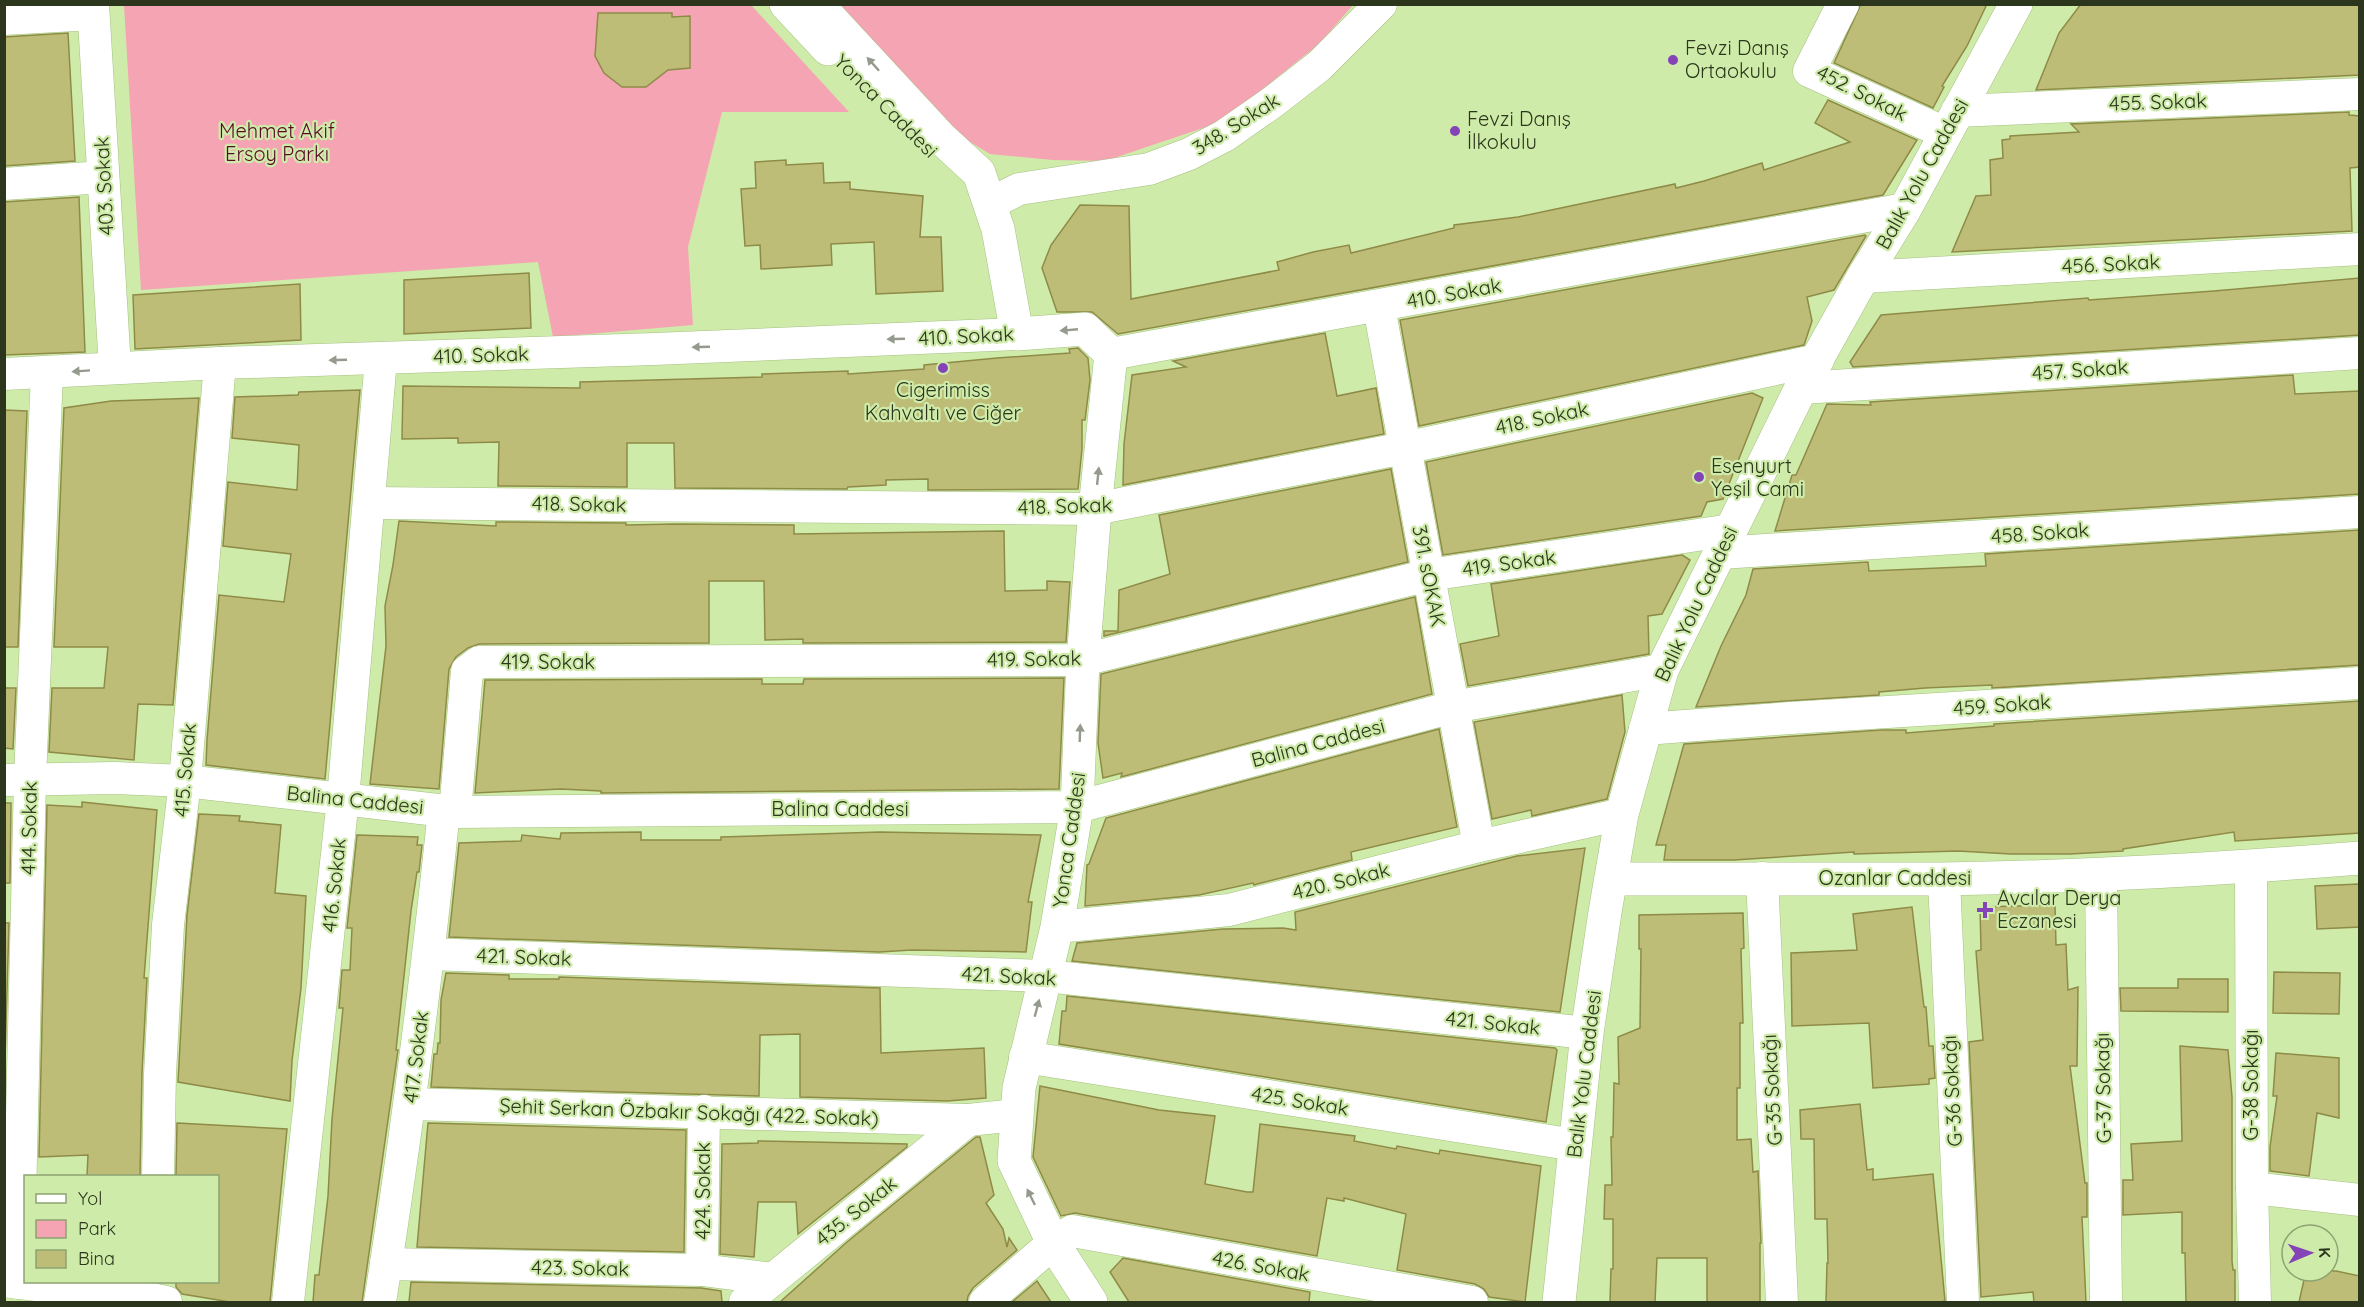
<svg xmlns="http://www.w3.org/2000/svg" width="2364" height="1307" font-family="Quicksand,sans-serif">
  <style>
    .green { fill: #f4a4b3 }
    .building { fill: #bebd77; stroke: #8e8b47; stroke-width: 1.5 }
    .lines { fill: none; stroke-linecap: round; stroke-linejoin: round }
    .street-casing { stroke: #a5c081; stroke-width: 33 }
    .secondary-casing { stroke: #a5c081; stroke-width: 34 }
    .street { stroke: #fff; stroke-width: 32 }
    .secondary { stroke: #fff; stroke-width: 33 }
    .oneway { fill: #959a8e }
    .poi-dot { fill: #8443b7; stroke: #cfebaa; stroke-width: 2 }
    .labels { text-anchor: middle; stroke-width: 4.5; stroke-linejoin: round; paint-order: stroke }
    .poi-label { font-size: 20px; fill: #2b361c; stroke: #cfebaa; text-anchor: start }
    .street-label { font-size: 20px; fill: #2b361c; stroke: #cfebaa }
    .park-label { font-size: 20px; fill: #590b26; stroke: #cfebaa }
  </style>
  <rect width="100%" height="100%" fill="#cfebaa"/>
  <!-- green -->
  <g class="green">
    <polygon points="124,5 751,5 849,112 722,112 688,247 693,325 553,337 538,262 141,290"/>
    <polygon points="836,5 1353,5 1319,44 1221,122 1105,161 1053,160 990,154 965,139 870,42"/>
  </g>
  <!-- building -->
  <g class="building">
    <polygon points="1861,4 1987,4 1967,46 1942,86 1944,87 1933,108 1834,63"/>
    <polygon points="2081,4 2360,4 2360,75 2036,90 2059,33"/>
    <polygon points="598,13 672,13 672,17 690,16 690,68 668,70 646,87 622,87 604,73 595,56"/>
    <polygon points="68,33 75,161 4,166 4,37"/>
    <polygon points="1828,100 1917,140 1883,195 1118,334 1092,312 1057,312 1042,268 1051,245 1080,205 1129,206 1131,299 1279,270 1277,262 1313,252 1349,245 1351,253 1454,228 1454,225 1518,217 1675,184 1676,188 1704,181 1762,163 1764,170 1850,142 1815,123"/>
    <polygon points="2349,112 2349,115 2360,116 2360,167 2350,168 2352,231 1952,252 1976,196 1991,195 1990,160 2003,158 2002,140 2010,139 2010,136 2079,132 2071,124"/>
    <polygon points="786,160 786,165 823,163 824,183 850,182 850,189 923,196 920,237 941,237 943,291 876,294 874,242 831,244 832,265 761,269 760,245 745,246 741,189 756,188 755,162"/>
    <polygon points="79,197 85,352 4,355 4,202"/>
    <polygon points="1865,235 1866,236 1834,290 1807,297 1812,321 1804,345 1419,426 1400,320"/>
    <polygon points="529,273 531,328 404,334 404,280"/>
    <polygon points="2360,278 2360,335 1853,367 1850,362 1881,315 2088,298 2089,300 2214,291"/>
    <polygon points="300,284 301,340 135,349 133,295"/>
    <polygon points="1325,333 1337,396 1376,388 1384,434 1123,485 1124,444 1132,375 1186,367 1173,361"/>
    <polygon points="1078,348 1088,358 1090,380 1085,420 1082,420 1082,449 1078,489 928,490 928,479 886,480 886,485 848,487 847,489 675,488 674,443 627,443 627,487 498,486 499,442 458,443 458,438 402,439 403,386 580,388 580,382 762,377 762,374 848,371 848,374 924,369 924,365 997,358 1070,353 1069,349"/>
    <polygon points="2293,375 2295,394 2360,391 2360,494 1775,531 1792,475 1796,475 1827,404 1871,405 1870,402"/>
    <polygon points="360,390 325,779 206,765 207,740 219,595 284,602 291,554 223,546 228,482 297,490 299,445 232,438 235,397 298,395 299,392"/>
    <polygon points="1752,393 1763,398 1723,499 1707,502 1701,516 1443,555 1426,462"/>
    <polygon points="199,398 173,705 138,704 134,760 49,752 52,688 104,688 108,647 54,647 64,408 111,401"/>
    <polygon points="4,410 27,411 18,647 4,647"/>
    <polygon points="1391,469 1408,562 1104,636 1104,631 1118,631 1119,590 1170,574 1159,515"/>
    <polygon points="399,521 496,526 496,522 626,523 626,525 675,524 794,525 794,534 1004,531 1005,591 1047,590 1047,581 1070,582 1066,642 803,643 803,639 765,640 764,581 709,581 709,643 479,644 468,648 456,657 449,669 439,789 370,784 386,646 385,606 393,565"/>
    <polygon points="2360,530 2360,665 1992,688 1992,685 1925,688 1879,692 1879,695 1696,707 1721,646 1746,595 1753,569 1868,562 1869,571 1986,566 1985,554"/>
    <polygon points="1682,555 1690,560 1662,614 1648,616 1649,654 1468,686 1460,644 1499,636 1491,584"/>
    <polygon points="1415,597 1432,694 1121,777 1122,773 1103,778 1098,743 1101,674"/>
    <polygon points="1064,678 1059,789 601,793 601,791 561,789 475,793 485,680 762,679 762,684 803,684 804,679"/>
    <polygon points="4,688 16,688 13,749 4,748"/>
    <polygon points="1622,695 1625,732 1607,799 1532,816 1531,810 1492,819 1474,722"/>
    <polygon points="2360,701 2360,833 2235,841 2234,832 2123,849 2123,851 2070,854 2011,854 1958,851 1854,854 1854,852 1734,860 1664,860 1666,845 1656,845 1684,744 1881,730 1906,730 1906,733 1994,726 1994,724"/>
    <polygon points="1439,729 1457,827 1351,852 1352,860 1257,884 1254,885 1253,883 1199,895 1085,906 1087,865 1089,864 1106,818"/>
    <polygon points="82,802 157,810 144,978 147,978 142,1073 140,1176 87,1176 88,1155 39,1157 47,805 82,807"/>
    <polygon points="4,803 11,803 10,883 4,883"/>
    <polygon points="199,814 240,816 239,821 281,825 275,893 306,896 301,988 292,1061 290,1101 178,1082 187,915"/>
    <polygon points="641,832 641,840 721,840 721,837 880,832 1041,835 1028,902 1032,902 1026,952 912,950 879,952 449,937 459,843 521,841 522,835 560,839 561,833"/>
    <polygon points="357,835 418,837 417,845 422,845 419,872 417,872 411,911 396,1050 398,1050 362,1302 313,1302 315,1275 319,1275 328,1196 332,1119 343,1008 339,1008 342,970 350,970 352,928 347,928"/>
    <polygon points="1585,848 1560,1012 1072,961 1077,943 1223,929 1283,928 1296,930 1295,912 1517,856"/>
    <polygon points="2359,884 2360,927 2317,929 2315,886"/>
    <polygon points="2055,905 2056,945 2066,944 2068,990 2078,987 2077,1066 2070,1066 2085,1183 2087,1183 2087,1217 2082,1217 2086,1302 2034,1302 2033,1292 1981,1297 1969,1042 1983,1040 1976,951 1981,950 1980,907"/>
    <polygon points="1912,907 1924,1007 1926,1007 1929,1046 1933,1046 1935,1078 1929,1079 1929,1084 1873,1088 1869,1023 1792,1026 1791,953 1857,950 1853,914"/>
    <polygon points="1743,913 1744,948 1741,949 1743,1023 1740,1023 1740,1088 1737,1088 1737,1140 1751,1139 1753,1172 1758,1171 1761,1243 1760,1243 1760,1302 1707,1302 1707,1258 1657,1258 1655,1302 1610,1302 1611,1269 1613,1269 1613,1219 1604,1219 1605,1185 1612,1185 1611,1137 1613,1137 1614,1083 1619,1084 1618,1037 1640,1028 1641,949 1639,949 1639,915"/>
    <polygon points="4,923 9,923 4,1094"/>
    <polygon points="2274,972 2340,973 2339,1014 2273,1013"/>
    <polygon points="446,973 509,975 509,979 559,979 559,977 880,988 881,1053 984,1048 986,1098 947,1101 800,1097 800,1034 760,1035 759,1096 431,1087 434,1054 437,1054 438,1043 440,1043 441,1000"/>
    <polygon points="2178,979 2228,979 2228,1012 2121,1011 2120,988 2178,988"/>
    <polygon points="1067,996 1555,1048 1557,1050 1546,1122 1059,1044 1062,1011 1066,1011"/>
    <polygon points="2180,1046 2228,1050 2232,1097 2232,1261 2233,1270 2235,1270 2235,1302 2186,1302 2185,1253 2182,1253 2182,1212 2123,1215 2123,1180 2133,1180 2131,1144 2182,1141"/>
    <polygon points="2276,1053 2339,1058 2339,1118 2317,1113 2309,1176 2270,1171 2270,1147 2277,1096 2273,1096"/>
    <polygon points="1040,1086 1159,1110 1215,1116 1205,1184 1247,1192 1253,1192 1260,1124 1355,1136 1354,1141 1396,1149 1397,1146 1439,1154 1440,1150 1541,1166 1525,1302 1489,1297 1484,1289 1475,1284 1397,1270 1406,1214 1344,1198 1344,1201 1327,1198 1317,1256 1075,1213 1061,1216 1033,1157"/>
    <polygon points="1860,1104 1867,1170 1873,1169 1873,1180 1933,1174 1945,1301 1940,1302 1826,1302 1827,1263 1828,1263 1827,1219 1815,1219 1814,1139 1801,1139 1800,1110"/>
    <polygon points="177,1123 287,1129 270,1302 230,1302 182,1294 176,1287 176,1281 218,1281 218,1176 176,1176"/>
    <polygon points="428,1123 686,1130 684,1252 417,1247"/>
    <polygon points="976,1137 980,1137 994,1195 986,1203 1003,1229 1007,1247 1009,1238 1017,1250 973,1288 968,1296 967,1302 780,1302 847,1242"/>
    <polygon points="758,1141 907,1144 907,1147 798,1234 796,1202 758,1202 754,1257 720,1254 722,1144 758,1143"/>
    <polygon points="1123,1258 1310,1292 1309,1302 1129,1302 1110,1272"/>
    <polygon points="2306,1271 2336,1271 2360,1276 2360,1302 2299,1302"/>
    <polygon points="1037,1281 1051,1302 1012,1302"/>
    <polygon points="411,1282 701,1288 721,1291 722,1302 409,1302"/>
  </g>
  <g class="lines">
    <!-- street casing -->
    <g class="street-casing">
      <g id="street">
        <polyline points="93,4 115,368"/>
        <polyline points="1843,4 1809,71 1945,133"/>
        <polyline points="4,19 93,14"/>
        <polyline points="1957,111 2360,94"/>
        <polyline points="4,184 103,177"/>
        <polyline points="991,203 1019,189 1149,169 1189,154 1224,136 1270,104 1319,66 1381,4"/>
        <polyline points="1863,277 2360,249"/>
        <polyline points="1379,307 1479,846"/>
        <polyline points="1111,354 1905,209"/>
        <polyline points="4,374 220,363 654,349 1017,334"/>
        <polyline points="1801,388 2360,353"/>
        <polyline points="369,503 1095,509 1404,448 1818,360"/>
        <polyline points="1720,553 2360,512"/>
        <polyline points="1645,729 1790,718 2360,683"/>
        <polyline points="4,780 115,778 185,781 455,812 1077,807 1453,707 1662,670"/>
        <polyline points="455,812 467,671 479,662 1083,660 1429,575 1731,530"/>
        <polyline points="2251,867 2252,1188 2255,1302"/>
        <polyline points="2101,874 2106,1302"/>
        <polyline points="1762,878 1782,1302"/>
        <polyline points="1944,879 1963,1302"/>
        <polyline points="1057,927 1229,910 1479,846 1622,814"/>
        <polyline points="429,954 1046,976 1587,1033"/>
        <polyline points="1025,1057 1575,1145"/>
        <polyline points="410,1104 968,1120 1017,1115"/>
        <polyline points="158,1176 160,1074 168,925 185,781 220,363"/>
        <polyline points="2252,1188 2360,1200"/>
        <polyline points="386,1264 702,1270 773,1279"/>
        <polyline points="702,1270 704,1111"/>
        <polyline points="4,1281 156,1300 166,1302"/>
        <polyline points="18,1283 30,779 47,373"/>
        <polyline points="288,1302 343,799 381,359"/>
        <path d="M 380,1302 C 406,1139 427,975 444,810"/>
        <polyline points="745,1302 968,1120"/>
        <polyline points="985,1302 1053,1243 1072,1231 1472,1302"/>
      </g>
    </g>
    <!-- secondary casing -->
    <g class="secondary-casing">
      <g id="secondary">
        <polyline points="786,4 828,49"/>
        <polyline points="817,4 941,138 979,173 998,229 1017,334 1085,329 1111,354 1095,509 1083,660 1077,807 1057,927 1019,1088 1014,1161 1053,1243 1091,1302"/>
        <path d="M 1611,879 C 1721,879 1832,879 1942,879 C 2082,877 2221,869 2360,858"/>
        <polyline points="1559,1302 1587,1033 1605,912 1622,814 1662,670 1801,388 1863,277 1905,209 2016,4"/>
      </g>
    </g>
    <!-- street -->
    <use href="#street" class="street"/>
    <!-- secondary -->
    <use href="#secondary" class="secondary"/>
  </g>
  <!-- one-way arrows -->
  <defs><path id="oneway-solid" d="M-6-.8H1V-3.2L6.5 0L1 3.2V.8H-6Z" transform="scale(1.5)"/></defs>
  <g class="oneway">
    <use href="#oneway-solid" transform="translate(873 64) rotate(-132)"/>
    <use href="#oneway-solid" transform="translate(1069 330) rotate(175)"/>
    <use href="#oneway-solid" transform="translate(896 339) rotate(178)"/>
    <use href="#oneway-solid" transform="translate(701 347) rotate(178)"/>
    <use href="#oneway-solid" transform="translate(338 360) rotate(178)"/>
    <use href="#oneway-solid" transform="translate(81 371) rotate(176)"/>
    <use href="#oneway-solid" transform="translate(1098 476) rotate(-84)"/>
    <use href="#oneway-solid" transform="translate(1080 733) rotate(-88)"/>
    <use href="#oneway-solid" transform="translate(1037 1008) rotate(-75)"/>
    <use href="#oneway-solid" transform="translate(1031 1197) rotate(-116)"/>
  </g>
  <!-- markers -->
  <g class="poi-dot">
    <circle cx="1673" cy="60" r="6"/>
    <circle cx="1455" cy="131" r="6"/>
    <circle cx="943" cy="368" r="6"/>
    <circle cx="1699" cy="477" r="6"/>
    <path d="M1982 901h6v6h6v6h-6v6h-6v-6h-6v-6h6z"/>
  </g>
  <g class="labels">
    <!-- poi labels -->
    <g class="poi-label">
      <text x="1685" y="55">Fevzi Danış<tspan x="1685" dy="23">Ortaokulu</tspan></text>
      <text x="1467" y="126">Fevzi Danış<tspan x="1467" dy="23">İlkokulu</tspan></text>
      <text x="943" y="397" text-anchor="middle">Cigerimiss<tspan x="943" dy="23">Kahvaltı ve Ciğer</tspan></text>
      <text x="1711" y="473">Esenyurt<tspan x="1711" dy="23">Yeşil Cami</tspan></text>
      <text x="1997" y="905">Avcılar Derya<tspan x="1997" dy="23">Eczanesi</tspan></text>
    </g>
    <!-- street labels -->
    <g class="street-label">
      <text transform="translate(1862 93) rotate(27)" y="7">452. Sokak</text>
      <text transform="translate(2158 102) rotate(-2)" y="7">455. Sokak</text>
      <text transform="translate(886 106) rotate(45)" y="7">Yonca Caddesi</text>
      <text transform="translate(1236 124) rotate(-32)" y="7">348. Sokak</text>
      <text transform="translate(1922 174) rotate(-61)" y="7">Balık Yolu Caddesi</text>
      <text transform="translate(104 186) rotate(-93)" y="7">403. Sokak</text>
      <text transform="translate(2111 264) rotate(-3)" y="7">456. Sokak</text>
      <text transform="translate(1454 293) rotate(-10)" y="7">410. Sokak</text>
      <text transform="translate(966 336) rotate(-3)" y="7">410. Sokak</text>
      <text transform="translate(481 355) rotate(-2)" y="7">410. Sokak</text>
      <text transform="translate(2080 370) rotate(-4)" y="7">457. Sokak</text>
      <text transform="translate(1542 418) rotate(-12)" y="7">418. Sokak</text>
      <text transform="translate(579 504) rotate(1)" y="7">418. Sokak</text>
      <text transform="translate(1065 506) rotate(-2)" y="7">418. Sokak</text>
      <text transform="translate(2040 533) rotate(-4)" y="7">458. Sokak</text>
      <text transform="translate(1509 563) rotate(-8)" y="7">419. Sokak</text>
      <text transform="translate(1429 576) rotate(79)" y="7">391. sOKAK</text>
      <text transform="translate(1696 604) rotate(-65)" y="7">Balık Yolu Caddesi</text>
      <text transform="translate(1034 659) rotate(-1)" y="7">419. Sokak</text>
      <text x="548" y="669">419. Sokak</text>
      <text transform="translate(2002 705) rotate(-4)" y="7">459. Sokak</text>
      <text transform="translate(1318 743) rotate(-15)" y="7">Balina Caddesi</text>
      <text transform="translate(185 770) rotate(-85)" y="7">415. Sokak</text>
      <text transform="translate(355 800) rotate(6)" y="7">Balina Caddesi</text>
      <text x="840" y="816">Balina Caddesi</text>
      <text transform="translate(29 828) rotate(-89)" y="7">414. Sokak</text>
      <text transform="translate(1069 840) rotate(-82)" y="7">Yonca Caddesi</text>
      <text x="1895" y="885">Ozanlar Caddesi</text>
      <text transform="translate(1341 881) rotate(-14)" y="7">420. Sokak</text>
      <text transform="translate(334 885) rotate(-84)" y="7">416. Sokak</text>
      <text transform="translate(524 957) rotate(2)" y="7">421. Sokak</text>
      <text transform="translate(1009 976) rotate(3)" y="7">421. Sokak</text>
      <text transform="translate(1493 1023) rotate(6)" y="7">421. Sokak</text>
      <text transform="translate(416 1057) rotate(-83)" y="7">417. Sokak</text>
      <text transform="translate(1584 1074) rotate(-83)" y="7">Balık Yolu Caddesi</text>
      <text transform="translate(2251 1085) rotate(-90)" y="7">G-38 Sokağı</text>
      <text transform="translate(2103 1088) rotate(-91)" y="7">G-37 Sokağı</text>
      <text transform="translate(1772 1090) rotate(-93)" y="7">G-35 Sokağı</text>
      <text transform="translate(1952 1091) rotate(-93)" y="7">G-36 Sokağı</text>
      <text transform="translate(1300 1101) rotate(9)" y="7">425. Sokak</text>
      <text transform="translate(689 1112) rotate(2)" y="7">Şehit Serkan Özbakır Sokağı (422. Sokak)</text>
      <text transform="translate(703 1191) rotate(-90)" y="7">424. Sokak</text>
      <text transform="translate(856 1211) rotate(-39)" y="7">435. Sokak</text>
      <text transform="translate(1261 1266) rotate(10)" y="7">426. Sokak</text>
      <text transform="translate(580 1268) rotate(1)" y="7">423. Sokak</text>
    </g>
    <!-- park labels -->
    <g class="park-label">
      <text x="277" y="138">Mehmet Akif<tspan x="277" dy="23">Ersoy Parkı</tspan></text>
    </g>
  </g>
  <!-- border -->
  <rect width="2364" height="1307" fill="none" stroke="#2b361c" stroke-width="12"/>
  <!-- legend -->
  <rect x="24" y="1175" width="195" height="108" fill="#cfebaa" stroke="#8da371" stroke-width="1.5"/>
  <rect x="36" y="1194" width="30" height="9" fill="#ffffff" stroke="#8da371" stroke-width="1.5"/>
  <text x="78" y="1205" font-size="18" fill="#2b361c">Yol</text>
  <rect x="36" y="1220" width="30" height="18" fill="#f4a4b3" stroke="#8da371" stroke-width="1.5"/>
  <text x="78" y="1235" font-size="18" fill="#2b361c">Park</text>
  <rect x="36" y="1250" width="30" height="18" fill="#bebd77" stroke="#8da371" stroke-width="1.5"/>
  <text x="78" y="1265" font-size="18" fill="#2b361c">Bina</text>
  <!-- north arrow -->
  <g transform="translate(2310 1253) rotate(88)"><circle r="28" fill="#cfebaa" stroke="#8da371" stroke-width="1.5"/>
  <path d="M0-4.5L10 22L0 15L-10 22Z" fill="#8443b7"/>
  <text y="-9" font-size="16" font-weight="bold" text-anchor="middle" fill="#2b361c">K</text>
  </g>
</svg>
